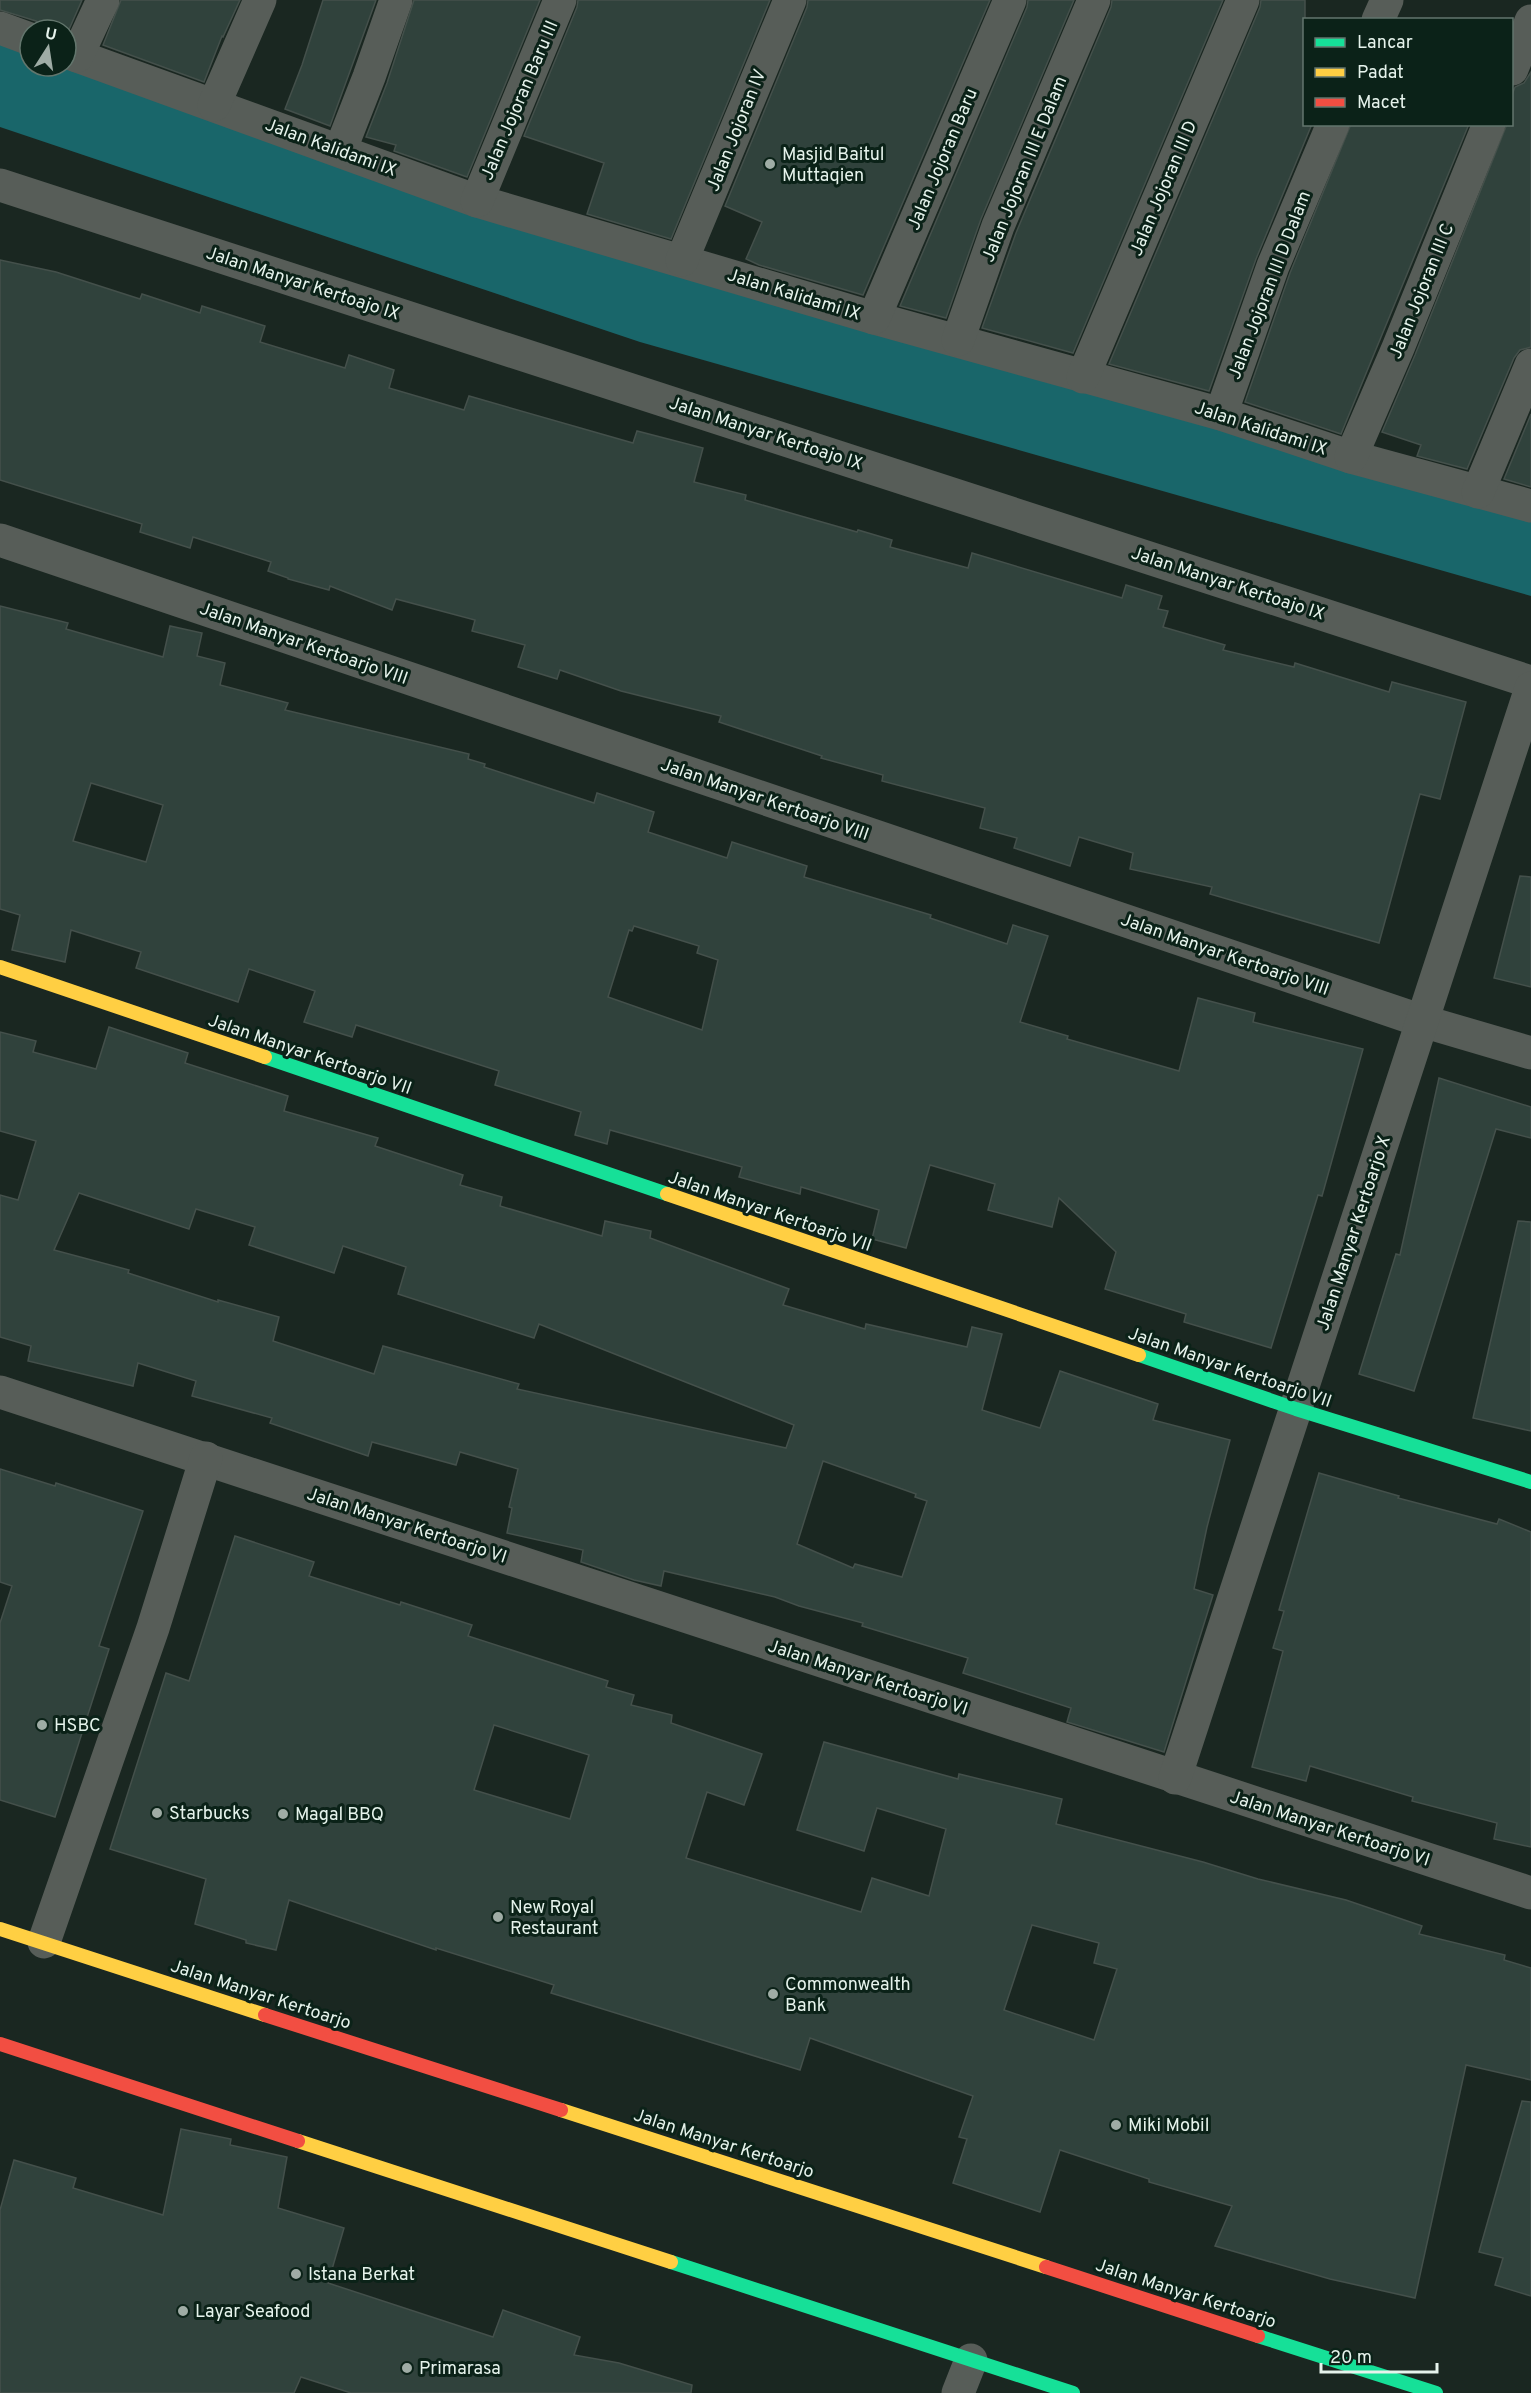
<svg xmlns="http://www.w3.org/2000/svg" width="1531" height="2393" font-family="Overpass,sans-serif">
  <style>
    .water { fill: #19666a }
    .building { fill: #30423c; stroke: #44504b; stroke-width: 1.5; fill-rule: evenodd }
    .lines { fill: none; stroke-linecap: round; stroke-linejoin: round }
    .street { stroke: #575d58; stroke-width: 33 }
    .fast { stroke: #16e098; stroke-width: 14 }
    .slow { stroke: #ffcf43; stroke-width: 14 }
    .jam { stroke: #f24e42; stroke-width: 14 }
    .poi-dot { fill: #9faca5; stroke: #0b2218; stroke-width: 2 }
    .labels { text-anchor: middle; stroke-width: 6; stroke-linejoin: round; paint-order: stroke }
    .street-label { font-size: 18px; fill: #e6f3ec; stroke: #0b2218 }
    .poi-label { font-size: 18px; fill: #e6f3ec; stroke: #0b2218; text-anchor: start }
  </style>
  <rect width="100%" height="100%" fill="#1a2721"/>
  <!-- water -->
  <polygon class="water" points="0,36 30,47 30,66 66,66 1531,515 1531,596 640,342 0,127"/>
  <!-- building -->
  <g class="building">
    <polygon points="0,0 82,0 67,34 66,30 46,30 36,21 0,10"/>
    <polygon points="121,0 240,0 223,37 222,36 204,82 103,45"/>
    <polygon points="323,0 376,0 330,126 285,109 302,65"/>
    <polygon points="414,0 540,0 467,177 394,151 396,145 366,137 387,83"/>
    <polygon points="578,0 770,0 671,239 587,214 604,163 524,136 577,7"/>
    <polygon points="808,0 990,0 863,295 759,265 746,259 762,222 725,206 807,7"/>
    <polygon points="1028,0 1074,0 981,219 946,318 900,306 1027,7"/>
    <polygon points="1112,0 1223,0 1073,353 982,328 1016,233 1111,7"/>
    <polygon points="1261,0 1305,0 1305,124 1312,124 1256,259 1209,391 1109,364 1260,7"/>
    <polygon points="1531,72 1531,347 1520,350 1514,358 1467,469 1417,456 1421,445 1382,432 1415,355 1507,124 1512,124 1512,95 1515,87 1524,83"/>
    <polygon points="1351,124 1469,124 1341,434 1245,402 1290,273"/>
    <polygon points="0,260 56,272 140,299 142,294 200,313 202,306 265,326 260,342 345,368 349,355 394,370 389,388 464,410 469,396 633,443 637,431 703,448 694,482 746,495 745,500 857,532 858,530 892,540 890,547 968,568 972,553 1122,598 1126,585 1162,596 1158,609 1168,611 1163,627 1225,645 1223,650 1294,667 1295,663 1389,692 1392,682 1466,702 1440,799 1420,794 1379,943 1210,894 1212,887 1130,869 1133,853 1079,837 1070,866 1014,848 1017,838 980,828 985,808 882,781 883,775 821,758 822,756 719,722 721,716 621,691 560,670 557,679 518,667 525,645 472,631 475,620 396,599 392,610 330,586 329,590 288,579 288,578 268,571 271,562 193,537 190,548 140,532 142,524 0,480"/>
    <polygon points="1531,414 1531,487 1504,479"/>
    <path d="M 0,606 L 68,623 L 66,629 L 163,657 L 170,626 L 202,633 L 197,656 L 225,663 L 220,685 L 288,703 L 285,710 L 469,754 L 468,759 L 485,764 L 484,767 L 594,803 L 597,793 L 654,812 L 648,832 L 727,858 L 732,842 L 807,866 L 804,877 L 931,915 L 930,918 L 1007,944 L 1013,925 L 1048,936 L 1020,1022 L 1068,1036 L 1067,1039 L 1179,1071 L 1198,998 L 1255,1013 L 1253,1022 L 1363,1049 L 1322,1196 L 1318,1195 L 1271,1348 L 1184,1322 L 1186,1314 L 1105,1289 L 1116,1252 L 1059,1198 L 1052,1227 L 988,1210 L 995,1184 L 930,1165 L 906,1248 L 872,1239 L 879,1210 L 801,1187 L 800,1194 L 739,1177 L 742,1167 L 610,1130 L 607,1144 L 575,1135 L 581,1112 L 495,1085 L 499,1071 L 356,1025 L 352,1037 L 304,1022 L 315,991 L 249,969 L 238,1002 L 136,968 L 141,952 L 71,930 L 65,962 L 12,950 L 20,915 L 0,909 ZM 91,783 L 163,805 L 146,862 L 73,841 ZM 634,926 L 699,946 L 697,953 L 718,960 L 702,1030 L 608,997 L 629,930 L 632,931 Z"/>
    <polygon points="1520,876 1531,877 1531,987 1494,978"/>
    <path d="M 109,1027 L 188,1053 L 185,1063 L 288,1096 L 284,1111 L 378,1138 L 375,1146 L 463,1175 L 460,1185 L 502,1197 L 500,1206 L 602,1236 L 605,1221 L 651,1231 L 650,1238 L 789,1289 L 783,1305 L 865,1329 L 866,1324 L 967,1347 L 972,1327 L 1002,1334 L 982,1410 L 1040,1428 L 1060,1371 L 1158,1404 L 1153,1420 L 1230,1440 L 1207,1527 L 1194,1589 L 1213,1595 L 1164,1752 L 1067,1722 L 1071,1708 L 963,1673 L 968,1658 L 862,1626 L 863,1623 L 799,1606 L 775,1597 L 664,1571 L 661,1586 L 634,1580 L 581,1562 L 583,1550 L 507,1533 L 512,1508 L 509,1507 L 518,1469 L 460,1452 L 456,1465 L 372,1442 L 368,1456 L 270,1423 L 272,1418 L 192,1396 L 196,1381 L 138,1363 L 133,1386 L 28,1361 L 31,1346 L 0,1337 L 0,1195 L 18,1200 L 36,1141 L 0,1131 L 0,1032 L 36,1041 L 33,1052 L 96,1069 ZM 79,1193 L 189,1229 L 196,1209 L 255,1227 L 249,1245 L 334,1273 L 343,1246 L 406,1267 L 398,1294 L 534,1338 L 539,1324 L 794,1425 L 786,1448 L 517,1389 L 519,1384 L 383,1346 L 374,1374 L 273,1341 L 279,1317 L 218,1300 L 218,1302 L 128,1273 L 129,1270 L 54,1250 ZM 823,1461 L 916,1494 L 915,1497 L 927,1501 L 902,1577 L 855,1564 L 853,1568 L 797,1544 Z"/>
    <polygon points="1439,1078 1531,1107 1531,1138 1496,1129 1414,1391 1359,1374 1396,1254 1400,1255"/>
    <polygon points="1518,1221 1531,1222 1531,1431 1473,1418"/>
    <polygon points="0,1469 55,1486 56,1483 143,1511 99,1646 109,1649 55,1817 0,1800 0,1623 12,1586 0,1582"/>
    <polygon points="1319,1473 1399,1496 1398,1498 1497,1524 1499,1519 1531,1532 1531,1847 1494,1839 1497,1823 1412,1801 1413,1797 1310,1766 1306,1781 1252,1767 1283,1651 1273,1648 1284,1611 1279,1610"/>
    <path d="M 235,1536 L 314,1562 L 309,1576 L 400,1605 L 401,1602 L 472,1625 L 468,1636 L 608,1681 L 606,1687 L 634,1695 L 631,1705 L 672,1715 L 671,1723 L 762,1754 L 744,1805 L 707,1792 L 686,1858 L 861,1912 L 872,1878 L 929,1896 L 946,1829 L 877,1808 L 864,1851 L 797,1830 L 824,1742 L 958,1779 L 959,1774 L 1062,1799 L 1056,1824 L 1203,1862 L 1258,1879 L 1346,1900 L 1422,1926 L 1419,1934 L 1505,1955 L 1504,1960 L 1531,1968 L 1531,2080 L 1466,2065 L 1415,2298 L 1330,2279 L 1215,2246 L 1232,2206 L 1149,2182 L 1149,2179 L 1060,2150 L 1040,2212 L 953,2183 L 967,2139 L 959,2137 L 973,2096 L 810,2038 L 800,2070 L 551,1993 L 554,1985 L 436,1948 L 436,1950 L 289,1900 L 276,1950 L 246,1943 L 246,1940 L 195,1924 L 206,1879 L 110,1849 L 166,1673 L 189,1681 ZM 494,1725 L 589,1755 L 570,1819 L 474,1790 ZM 1032,1925 L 1099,1943 L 1094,1963 L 1117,1969 L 1094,2040 L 1004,2010 Z"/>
    <polygon points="1522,2101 1531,2102 1531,2296 1495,2285 1503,2258 1479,2252"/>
    <polygon points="181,2129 231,2139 230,2145 287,2157 278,2208 344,2228 328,2283 493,2337 503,2310 580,2337 574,2355 619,2363 692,2385 691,2393 351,2393 301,2377 294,2393 0,2393 0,2210 14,2160 76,2178 73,2188 163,2215"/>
  </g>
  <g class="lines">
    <!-- street -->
    <g class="street">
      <polyline points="1378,20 1387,0"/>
      <polyline points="0,28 30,39"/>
      <polyline points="66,52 477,201 874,318 1221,414 1351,457 1531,506"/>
      <polyline points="77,56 103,0"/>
      <polyline points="1512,69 1531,21"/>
      <polyline points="214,105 260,0"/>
      <polyline points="340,151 369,77 396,0"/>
      <polyline points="0,185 1531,682"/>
      <polyline points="477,201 560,0"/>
      <polyline points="682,260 790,0"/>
      <polyline points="874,318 1010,0"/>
      <polyline points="958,340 998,226 1094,0"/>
      <polyline points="1083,377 1243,0"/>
      <polyline points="1221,414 1273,266 1333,124"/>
      <polyline points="1351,457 1398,348 1489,124"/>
      <polyline points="1478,492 1531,365"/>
      <polyline points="0,540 1422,1021 1531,1053"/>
      <polyline points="0,1392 1531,1893"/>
      <polyline points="1175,1778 1531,688"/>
      <polyline points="44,1942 153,1628 206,1458"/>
      <polyline points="958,2393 971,2360"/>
    </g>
    <!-- fast -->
    <g class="fast">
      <polyline points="265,1057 667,1194"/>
      <polyline points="1139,1355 1296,1409 1531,1482"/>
      <polyline points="671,2262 1073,2393"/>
      <polyline points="1258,2336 1436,2393"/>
    </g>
    <!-- slow -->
    <g class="slow">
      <polyline points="0,967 265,1057"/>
      <polyline points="667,1194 1139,1355"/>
      <polyline points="0,1929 265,2015"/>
      <polyline points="561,2110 1046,2267"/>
      <polyline points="298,2141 671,2262"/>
    </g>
    <!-- jam -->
    <g class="jam">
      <polyline points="265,2015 561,2110"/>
      <polyline points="0,2044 298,2141"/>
      <polyline points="1046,2267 1258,2336"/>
    </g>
  </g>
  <!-- markers -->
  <g class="poi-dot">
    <circle cx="770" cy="164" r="6"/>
    <circle cx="42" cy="1725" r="6"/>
    <circle cx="157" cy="1813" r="6"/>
    <circle cx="283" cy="1814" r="6"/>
    <circle cx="498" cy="1917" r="6"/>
    <circle cx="773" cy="1994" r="6"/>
    <circle cx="1116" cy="2125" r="6"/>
    <circle cx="296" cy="2274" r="6"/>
    <circle cx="183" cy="2311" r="6"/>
    <circle cx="407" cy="2368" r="6"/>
  </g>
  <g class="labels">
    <!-- street labels -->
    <g class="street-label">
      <text transform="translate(519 100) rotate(-67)" y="6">Jalan Jojoran Baru III</text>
      <text transform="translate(736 130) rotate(-68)" y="6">Jalan Jojoran IV</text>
      <text transform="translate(331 147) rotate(20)" y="6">Jalan Kalidami IX</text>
      <text transform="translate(942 159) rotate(-67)" y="6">Jalan Jojoran Baru</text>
      <text transform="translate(1024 169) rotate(-68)" y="6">Jalan Jojoran III E Dalam</text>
      <text transform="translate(1163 188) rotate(-67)" y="6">Jalan Jojoran III D</text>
      <text transform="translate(303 283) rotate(18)" y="6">Jalan Manyar Kertoajo IX</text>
      <text transform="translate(1269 285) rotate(-69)" y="6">Jalan Jojoran III D Dalam</text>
      <text transform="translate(1421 291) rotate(-68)" y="6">Jalan Jojoran III C</text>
      <text transform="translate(794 294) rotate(17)" y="6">Jalan Kalidami IX</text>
      <text transform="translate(1261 428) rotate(18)" y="6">Jalan Kalidami IX</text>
      <text transform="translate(766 433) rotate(18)" y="6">Jalan Manyar Kertoajo IX</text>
      <text transform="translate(1228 583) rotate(18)" y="6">Jalan Manyar Kertoajo IX</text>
      <text transform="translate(304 643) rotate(19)" y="6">Jalan Manyar Kertoarjo VIII</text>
      <text transform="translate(765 799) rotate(19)" y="6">Jalan Manyar Kertoarjo VIII</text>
      <text transform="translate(1225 954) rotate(19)" y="6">Jalan Manyar Kertoarjo VIII</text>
      <text transform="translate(310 1054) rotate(19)" y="6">Jalan Manyar Kertoarjo VII</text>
      <text transform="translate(770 1211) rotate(19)" y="6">Jalan Manyar Kertoarjo VII</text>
      <text transform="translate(1353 1233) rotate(-72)" y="6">Jalan Manyar Kertoarjo X</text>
      <text transform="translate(1230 1367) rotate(19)" y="6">Jalan Manyar Kertoarjo VII</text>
      <text transform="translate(407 1525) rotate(18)" y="6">Jalan Manyar Kertoarjo VI</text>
      <text transform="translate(868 1677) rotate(18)" y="6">Jalan Manyar Kertoarjo VI</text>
      <text transform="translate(1330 1828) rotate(18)" y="6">Jalan Manyar Kertoarjo VI</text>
      <text transform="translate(261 1994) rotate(18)" y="6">Jalan Manyar Kertoarjo</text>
      <text transform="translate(724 2143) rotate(18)" y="6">Jalan Manyar Kertoarjo</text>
      <text transform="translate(1186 2293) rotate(18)" y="6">Jalan Manyar Kertoarjo</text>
    </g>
    <!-- poi labels -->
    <g class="poi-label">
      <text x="782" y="160">Masjid Baitul<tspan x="782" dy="21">Muttaqien</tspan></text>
      <text x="54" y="1731">HSBC</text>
      <text x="169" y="1819">Starbucks</text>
      <text x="295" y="1820">Magal BBQ</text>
      <text x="510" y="1913">New Royal<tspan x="510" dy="21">Restaurant</tspan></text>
      <text x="785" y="1990">Commonwealth<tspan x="785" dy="21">Bank</tspan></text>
      <text x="1128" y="2131">Miki Mobil</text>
      <text x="308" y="2280">Istana Berkat</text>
      <text x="195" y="2317">Layar Seafood</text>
      <text x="419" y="2374">Primarasa</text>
    </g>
  </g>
  <!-- legend -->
  <rect x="1303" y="18" width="210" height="108" fill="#0b2218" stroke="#63766d" stroke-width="1.5"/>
  <rect x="1315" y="38" width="30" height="9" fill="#16e098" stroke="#63766d" stroke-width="1.5"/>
  <text x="1357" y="48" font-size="18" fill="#e6f3ec">Lancar</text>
  <rect x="1315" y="68" width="30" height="9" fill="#ffcf43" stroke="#63766d" stroke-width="1.5"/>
  <text x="1357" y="78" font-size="18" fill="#e6f3ec">Padat</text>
  <rect x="1315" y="98" width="30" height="9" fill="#f24e42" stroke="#63766d" stroke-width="1.5"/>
  <text x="1357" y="108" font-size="18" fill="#e6f3ec">Macet</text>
  <!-- north arrow -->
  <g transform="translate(48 48) rotate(12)"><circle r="28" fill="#0b2218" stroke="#63766d" stroke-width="1.5"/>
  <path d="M0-4.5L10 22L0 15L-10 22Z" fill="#9faca5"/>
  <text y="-9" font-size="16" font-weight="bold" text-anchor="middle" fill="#e6f3ec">U</text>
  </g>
  <!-- scale -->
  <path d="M1321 2363v9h116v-9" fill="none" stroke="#e6f3ec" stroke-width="3"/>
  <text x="1330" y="2363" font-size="18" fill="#e6f3ec" stroke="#0b2218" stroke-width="4.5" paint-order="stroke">20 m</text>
</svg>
